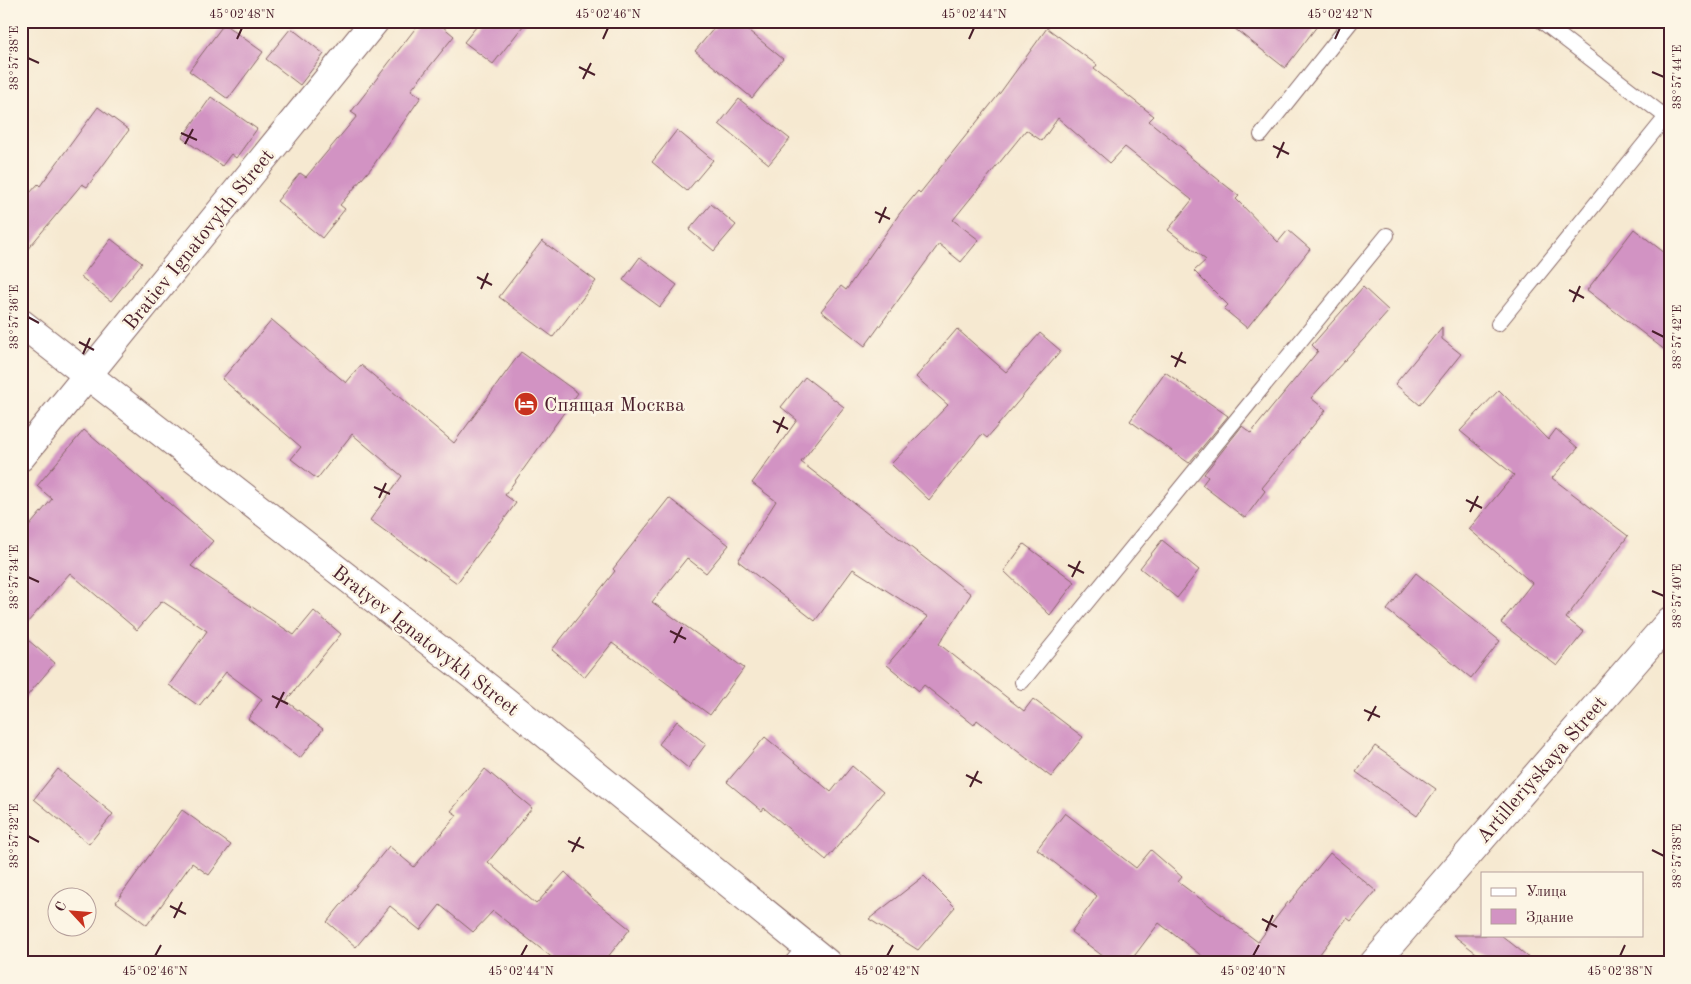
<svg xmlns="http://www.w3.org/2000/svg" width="1691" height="984" font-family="'Old Standard TT',serif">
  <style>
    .building { fill: #d293c3 }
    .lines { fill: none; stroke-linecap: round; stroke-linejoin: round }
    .service-casing { stroke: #866665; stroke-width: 16 }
    .minor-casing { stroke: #866665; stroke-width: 30 }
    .service { stroke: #fff; stroke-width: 14 }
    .minor { stroke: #fff; stroke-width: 28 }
    .ticks { fill: none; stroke: #4a1f2b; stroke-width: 2 }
    .labels { text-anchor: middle; stroke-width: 5; stroke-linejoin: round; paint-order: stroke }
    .street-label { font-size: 20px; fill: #4a1f2b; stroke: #fcf5e5 }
    .poi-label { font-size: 20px; fill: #4a1f2b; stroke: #fcf5e5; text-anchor: start }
    .neatline { fill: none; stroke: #4a1f2b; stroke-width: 2 }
    .ticks-label { font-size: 12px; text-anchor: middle; fill: #4a1f2b }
  </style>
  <rect width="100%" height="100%" fill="#fcf5e5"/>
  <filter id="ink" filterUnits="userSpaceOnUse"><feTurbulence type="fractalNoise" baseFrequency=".02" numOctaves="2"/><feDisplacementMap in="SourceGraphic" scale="10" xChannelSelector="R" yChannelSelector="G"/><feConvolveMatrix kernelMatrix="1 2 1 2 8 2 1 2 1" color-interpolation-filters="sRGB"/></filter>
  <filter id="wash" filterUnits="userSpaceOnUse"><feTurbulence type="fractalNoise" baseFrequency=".0096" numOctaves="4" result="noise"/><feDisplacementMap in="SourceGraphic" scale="20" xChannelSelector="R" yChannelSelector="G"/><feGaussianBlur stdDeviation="1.12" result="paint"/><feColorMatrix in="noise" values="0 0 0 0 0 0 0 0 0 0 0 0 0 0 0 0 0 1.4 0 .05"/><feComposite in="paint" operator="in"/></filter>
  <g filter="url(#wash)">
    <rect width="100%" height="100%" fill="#f6e9d1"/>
    <g id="blocks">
      <!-- building -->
      <g class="building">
        <polygon points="421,21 436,21 454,36 411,90 421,97 372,167 340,205 345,209 322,238 277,201 300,173 306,177 357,116 351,112"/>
        <polygon points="481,21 527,21 493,64 464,42"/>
        <polygon points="720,21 737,21 783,59 752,98 695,51"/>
        <polygon points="1225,21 1321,21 1285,68"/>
        <polygon points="224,24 263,52 228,99 189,71"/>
        <polygon points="291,28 324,54 300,85 266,59"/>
        <polygon points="1047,28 1097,65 1094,69 1154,116 1149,121 1186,151 1185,153 1239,196 1236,199 1278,242 1288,230 1310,249 1247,328 1224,309 1228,305 1194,271 1206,260 1168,230 1192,200 1125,147 1110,163 1058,118 1042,141 1026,130 953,220 979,240 961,262 939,244 865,346 821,311 841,286 846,290 900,213 918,191 920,193 1000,93"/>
        <polygon points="211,97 257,129 236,158 231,154 222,166 182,138"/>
        <polygon points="739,99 790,139 769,164 719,124"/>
        <polygon points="98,107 129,130 87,187 82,184 21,257 21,203 38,184 40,186"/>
        <polygon points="677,130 713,160 687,191 652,162"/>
        <polygon points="711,204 736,225 714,251 689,230"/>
        <polygon points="1634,229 1670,257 1670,354 1587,290"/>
        <polygon points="111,239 142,263 111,301 81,277"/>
        <polygon points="542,241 596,281 553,337 499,297"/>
        <polygon points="640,257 677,285 660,307 623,280"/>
        <polygon points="1363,287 1389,311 1311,398 1326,410 1262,488 1265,491 1245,518 1202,485 1208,477 1204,474 1242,426 1251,433 1318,351 1312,345"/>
        <polygon points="272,320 346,383 361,365 454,443 521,352 578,393 505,495 516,503 457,583 370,520 402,476 352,434 317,479 291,459 301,447 222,379"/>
        <polygon points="1442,327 1442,339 1461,354 1420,405 1395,384"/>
        <polygon points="957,329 1006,372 1040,333 1061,351 987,438 982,434 929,500 891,464 948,405 916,377"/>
        <polygon points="1165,372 1228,416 1189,463 1130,421"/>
        <polygon points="805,377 844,407 801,462 971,594 939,644 1024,711 1033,699 1083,737 1051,777 977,720 974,725 924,685 919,691 887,665 928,617 853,569 815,621 738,561 776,501 752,483 797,420 781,407"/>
        <polygon points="1499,390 1548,440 1556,429 1578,448 1552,478 1628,536 1566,618 1584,632 1557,666 1501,623 1532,583 1469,529 1514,475 1460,431"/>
        <polygon points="84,430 213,541 191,566 294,635 314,611 341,634 286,701 323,729 300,758 248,719 262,699 226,672 199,706 169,685 207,631 162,601 137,630 70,573 21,630 21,536 52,499 37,486"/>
        <polygon points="669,498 729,545 706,573 687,558 652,602 744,668 710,715 612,643 585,677 552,650 615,571 613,569"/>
        <polygon points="1162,540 1199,570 1177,598 1140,568"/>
        <polygon points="1024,544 1075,582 1050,615 1004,571"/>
        <polygon points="1416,573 1500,641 1471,678 1387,610"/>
        <polygon points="21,634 55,663 21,703"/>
        <polygon points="677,721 706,744 688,768 659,744"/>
        <polygon points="765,737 831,792 852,766 883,792 826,860 764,808 762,811 727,782"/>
        <polygon points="1375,746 1436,789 1417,816 1356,772"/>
        <polygon points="58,769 113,814 89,844 34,799"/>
        <polygon points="485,769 532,808 488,862 536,904 565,872 594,900 630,929 603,963 559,963 493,911 473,932 440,905 420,930 390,906 356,947 327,922 389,846 414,867 457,815 451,811"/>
        <polygon points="182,810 231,845 209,875 192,863 147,925 116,902"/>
        <polygon points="1065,813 1136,868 1151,850 1182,877 1178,882 1258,942 1288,902 1289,903 1330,853 1376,891 1351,921 1347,918 1313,963 1211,963 1159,923 1129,963 1112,963 1071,932 1097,896 1037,849"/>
        <polygon points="924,876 955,907 918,950 869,919"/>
        <polygon points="1453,935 1501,935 1536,963 1489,963"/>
      </g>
    </g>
  </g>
  <g filter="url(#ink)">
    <use href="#blocks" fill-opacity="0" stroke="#866665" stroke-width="1"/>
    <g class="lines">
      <!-- service casing -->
      <g class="service-casing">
        <g id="service">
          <polyline points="1541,21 1666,117"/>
          <polyline points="1261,135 1352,21"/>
          <polyline points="1498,324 1670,112"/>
          <polyline points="1022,682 1387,235"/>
          <polyline points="791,963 805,946"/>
        </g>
      </g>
      <!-- minor casing -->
      <g class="minor-casing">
        <g id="minor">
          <polyline points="21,323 504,700 827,963"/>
          <polyline points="21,457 375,21"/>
          <polyline points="1374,963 1670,621"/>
        </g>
      </g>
      <!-- service -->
      <use href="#service" class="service"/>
      <!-- minor -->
      <use href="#minor" class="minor"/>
    </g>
  </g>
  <!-- ticks -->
  <path class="ticks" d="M 237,39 L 242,28M 603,39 L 608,28M 969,39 L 974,28M 1335,39 L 1340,28M 28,58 L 39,63M 579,67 L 595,75M 1652,72 L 1664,77M 583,79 L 591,63M 181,133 L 197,140M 185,144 L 193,129M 1273,146 L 1289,154M 1277,158 L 1284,142M 875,212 L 890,219M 879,223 L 886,207M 477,277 L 492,285M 481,289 L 488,273M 1569,290 L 1584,298M 1573,302 L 1580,286M 28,317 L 39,323M 1652,331 L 1664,337M 79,342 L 94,350M 83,354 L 90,338M 1171,356 L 1186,363M 1175,367 L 1182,352M 773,421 L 788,429M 777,433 L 784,417M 374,487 L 390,494M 379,498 L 386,483M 1466,500 L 1482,508M 1470,512 L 1478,496M 1068,565 L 1084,573M 28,577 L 39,582M 1072,577 L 1080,561M 1652,591 L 1664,596M 670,631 L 686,639M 674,643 L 682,627M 272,696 L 288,704M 276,708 L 284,692M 1364,710 L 1380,717M 1368,721 L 1376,706M 966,775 L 982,783M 970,787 L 978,771M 28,836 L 39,842M 568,841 L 584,848M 1652,850 L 1664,856M 572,852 L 580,837M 170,906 L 186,914M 174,918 L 182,902M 1262,919 L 1277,927M 1266,931 L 1273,915M 155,956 L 161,945M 521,956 L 527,945M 887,956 L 893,945M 1253,956 L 1259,945M 1620,956 L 1625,945"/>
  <!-- icons -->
  <defs>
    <g id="hotel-disc" transform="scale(1.25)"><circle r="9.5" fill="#c8321e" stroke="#fcf5e5"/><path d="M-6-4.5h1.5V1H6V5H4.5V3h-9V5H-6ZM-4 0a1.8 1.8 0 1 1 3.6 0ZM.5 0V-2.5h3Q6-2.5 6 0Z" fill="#fff"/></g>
  </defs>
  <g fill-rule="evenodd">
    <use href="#hotel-disc" x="526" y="404"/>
  </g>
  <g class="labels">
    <!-- street labels -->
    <g class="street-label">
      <text transform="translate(198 239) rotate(-51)" y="7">Bratiev Ignatovykh Street</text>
      <text transform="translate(426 640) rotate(38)" y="7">Bratyev Ignatovykh Street</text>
      <text transform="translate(1541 769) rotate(-49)" y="7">Artilleriyskaya Street</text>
    </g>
    <!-- poi labels -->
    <g class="poi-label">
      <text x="544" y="411">Спящая Москва</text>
    </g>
  </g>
  <!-- margin -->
  <rect width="1691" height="984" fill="none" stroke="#fcf5e5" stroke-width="55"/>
  <!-- legend -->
  <rect x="1481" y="872" width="162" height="65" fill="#fcf5e5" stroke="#b59f9b"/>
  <rect x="1491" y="888" width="25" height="8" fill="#ffffff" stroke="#b59f9b"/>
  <text x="1526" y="896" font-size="15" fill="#4a1f2b">Улица</text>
  <rect x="1491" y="909" width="25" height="15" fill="#d293c3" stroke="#b59f9b"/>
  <text x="1526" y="922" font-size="15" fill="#4a1f2b">Здание</text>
  <!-- north arrow -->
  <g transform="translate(72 912) rotate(296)"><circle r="24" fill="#fcf5e5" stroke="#b59f9b"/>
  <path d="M0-4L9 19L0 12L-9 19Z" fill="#c8321e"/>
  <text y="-8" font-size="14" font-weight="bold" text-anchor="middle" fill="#4a1f2b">С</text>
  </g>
  <rect x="28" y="28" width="1636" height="928" class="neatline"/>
  <g class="ticks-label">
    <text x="242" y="18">45°02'48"N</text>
    <text x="608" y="18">45°02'46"N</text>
    <text x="974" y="18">45°02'44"N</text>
    <text x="1340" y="18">45°02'42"N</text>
    <text transform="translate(14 58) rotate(-90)" y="4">38°57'38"E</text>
    <text transform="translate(1677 77) rotate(-90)" y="4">38°57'44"E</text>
    <text transform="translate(14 317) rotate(-90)" y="4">38°57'36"E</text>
    <text transform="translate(1677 337) rotate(-90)" y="4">38°57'42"E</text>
    <text transform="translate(14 577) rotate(-90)" y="4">38°57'34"E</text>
    <text transform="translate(1677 596) rotate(-90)" y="4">38°57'40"E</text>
    <text transform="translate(14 836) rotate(-90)" y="4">38°57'32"E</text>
    <text transform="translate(1677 856) rotate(-90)" y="4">38°57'38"E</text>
    <text x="155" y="975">45°02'46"N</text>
    <text x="521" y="975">45°02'44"N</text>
    <text x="887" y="975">45°02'42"N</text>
    <text x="1253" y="975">45°02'40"N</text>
    <text x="1620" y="975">45°02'38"N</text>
  </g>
</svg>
